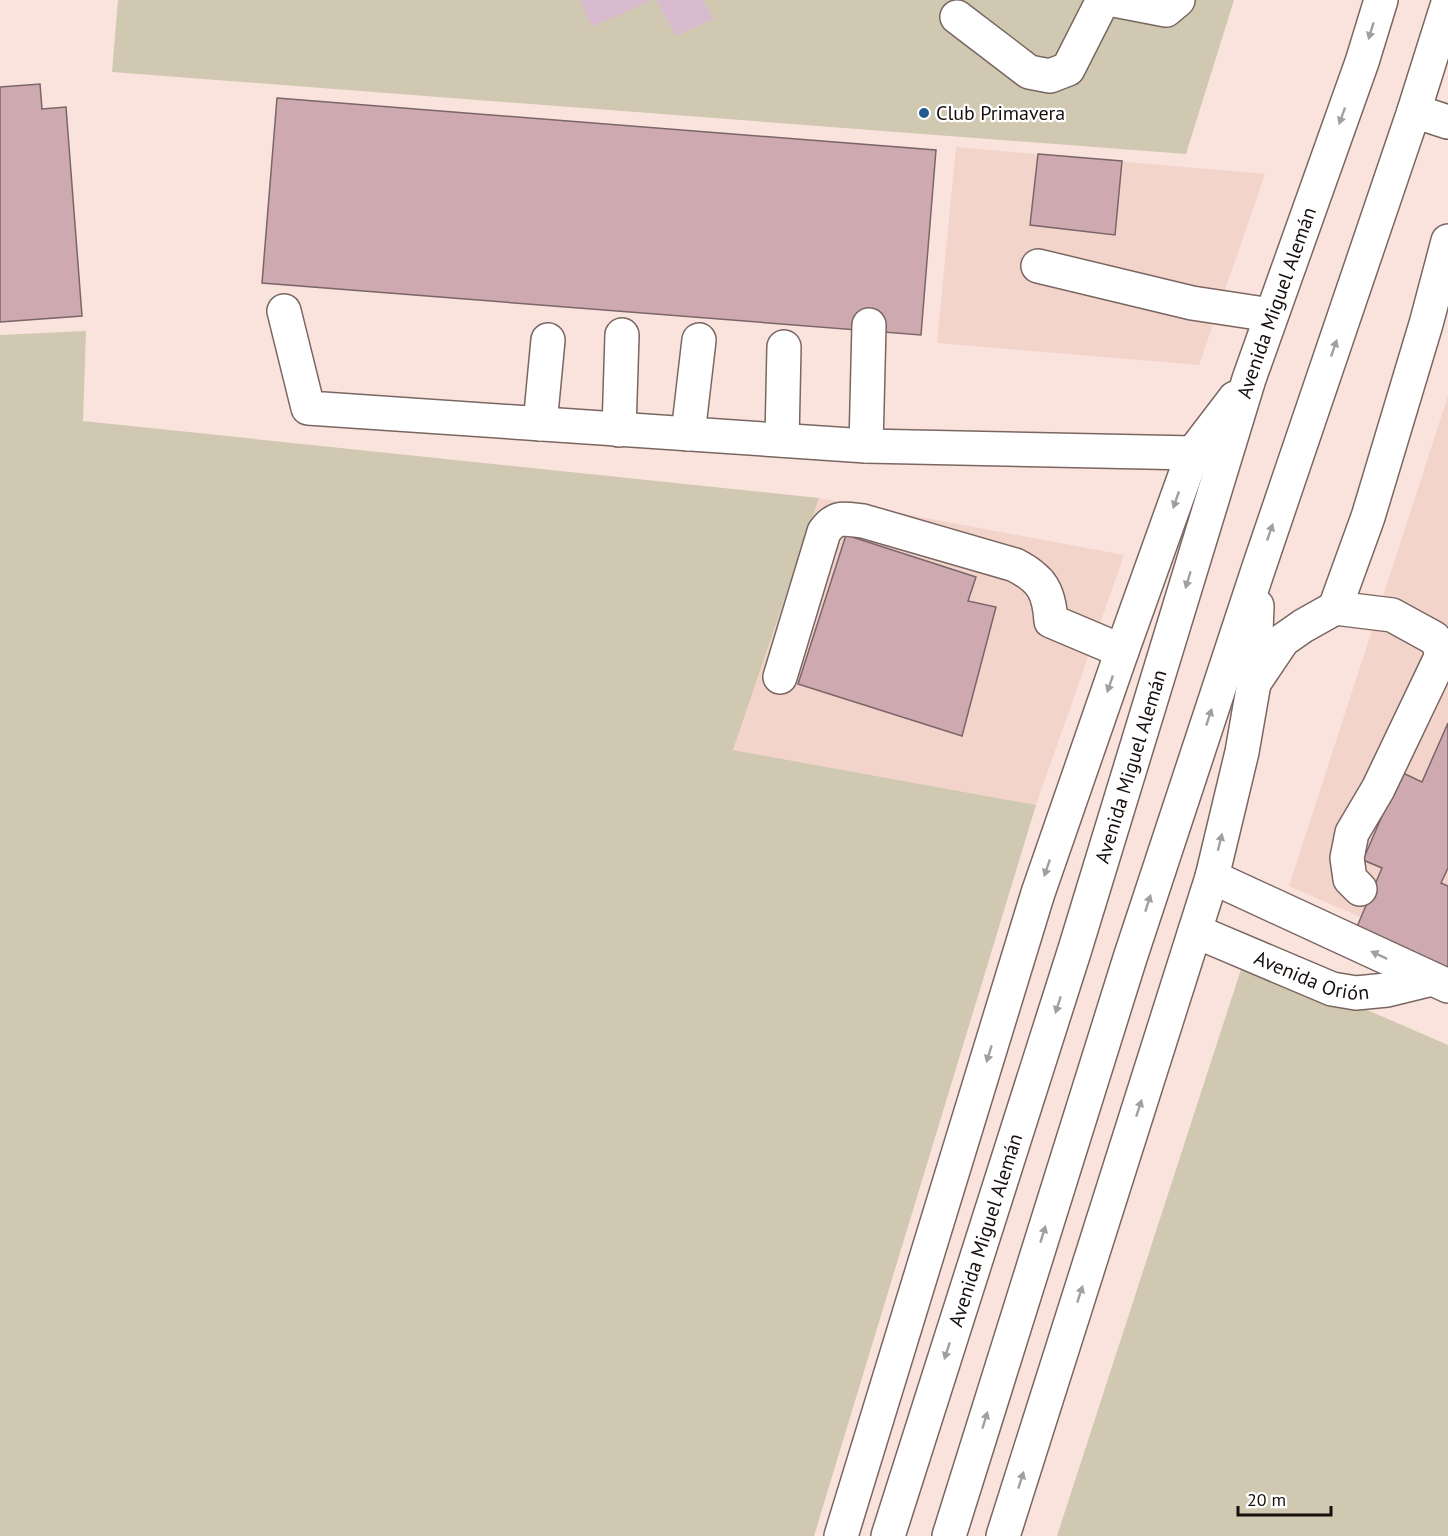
<svg xmlns="http://www.w3.org/2000/svg" width="1448" height="1536" font-family="'PT Sans',sans-serif">
  <style>
    .built { fill: #f2d4cb }
    .green { fill: #d0c8b0 }
    .water { fill: #d9bbcf }
    .building { fill: #ceaab0; stroke: #7a6568; stroke-width: 1.5 }
    .lines { fill: none; stroke-linecap: round; stroke-linejoin: round }
    .minor-casing { stroke: #7a6661; stroke-width: 36 }
    .highway-casing { stroke: #7a6661; stroke-width: 36 }
    .minor { stroke: #fff; stroke-width: 33 }
    .highway { stroke: #fff; stroke-width: 33 }
    .oneway { fill: #a29f9e }
    .poi-dot { fill: #245a92; stroke: #fff; stroke-width: 2 }
    .labels { text-anchor: middle; stroke-width: 4.5; stroke-linejoin: round; paint-order: stroke }
    .poi-label { font-size: 20px; fill: #160f0c; stroke: #fff; text-anchor: start }
    .street-label { font-size: 20px; fill: #160f0c; stroke: #fff }
  </style>
  <rect width="100%" height="100%" fill="#fae3dd"/>
  <!-- built -->
  <g class="built">
    <polygon points="956,147 1265,174 1199,365 937,343"/>
    <polygon points="1448,396 1448,955 1289,886"/>
    <polygon points="819,498 1124,555 1036,805 733,750"/>
  </g>
  <!-- green -->
  <g class="green">
    <polygon points="118,0 1234,0 1186,154 112,72"/>
    <polygon points="86,331 83,421 819,498 733,750 1036,805 814,1536 0,1536 0,335"/>
    <polygon points="1245,957 1448,1045 1448,1536 1057,1536"/>
  </g>
  <!-- water -->
  <g class="water">
    <polygon points="580,0 652,0 592,27"/>
    <polygon points="656,0 703,0 713,19 676,36"/>
  </g>
  <!-- building -->
  <g class="building">
    <polygon points="40,84 42,109 66,107 82,316 0,322 0,87"/>
    <polygon points="277,98 936,150 921,335 262,283"/>
    <polygon points="1038,154 1122,161 1115,235 1030,225"/>
    <polygon points="846,535 976,577 968,601 996,607 962,736 798,684"/>
    <polygon points="1448,723 1448,868 1441,883 1448,886 1448,975 1353,936 1382,868 1363,860 1401,772 1422,782"/>
  </g>
  <g class="lines">
    <!-- minor casing -->
    <g class="minor-casing">
      <g id="minor">
        <polyline points="1114,0 1166,10 1178,0"/>
        <polyline points="957,17 1029,72 1050,76 1068,69 1103,0"/>
        <polyline points="1414,111 1448,122"/>
        <polyline points="1038,266 1192,303 1271,315"/>
        <polyline points="284,311 308,408 866,446 1193,453"/>
        <polyline points="540,424 548,340"/>
        <polyline points="619,430 622,335"/>
        <polyline points="688,434 699,340"/>
        <polyline points="782,440 784,347"/>
        <polyline points="866,446 869,325"/>
        <polyline points="1335,608 1368,517 1426,324 1448,241"/>
        <path d="M 780,677 L 824,532 C 836,515 844,519 863,521 L 1015,565 C 1042,579 1049,591 1051,621 L 1122,651"/>
        <polyline points="1254,683 1283,640 1303,626 1335,608 1392,615 1434,638 1440,646 1441,657 1378,789 1352,833 1347,858 1350,879 1360,889"/>
        <polyline points="1212,877 1448,986"/>
        <path id="s1" d="M 1195,931 L 1332,989 L 1356,993 L 1387,990 L 1432,979"/>
      </g>
    </g>
    <!-- highway casing -->
    <g class="highway-casing">
      <g id="highway">
        <polyline points="841,1536 1038,893 1122,651 1193,453 1235,398"/>
        <path id="s2" d="M 888,1536 L 1075,949 L 1249,379 L 1362,62 L 1381,0"/>
        <polyline points="949,1536 1130,958 1259,567 1414,111 1448,3"/>
        <polyline points="1003,1536 1212,877 1242,752 1254,683 1257,606"/>
      </g>
    </g>
    <!-- minor -->
    <use href="#minor" class="minor"/>
    <!-- highway -->
    <use href="#highway" class="highway"/>
  </g>
  <!-- one-way arrows -->
  <defs><path id="oneway-solid" d="M-6-.8H1V-3.2L6.5 0L1 3.2V.8H-6Z" transform="scale(1.5)"/></defs>
  <g class="oneway">
    <use href="#oneway-solid" transform="translate(1371 31) rotate(107)"/>
    <use href="#oneway-solid" transform="translate(1342 116) rotate(110)"/>
    <use href="#oneway-solid" transform="translate(1334 348) rotate(-71)"/>
    <use href="#oneway-solid" transform="translate(1176 500) rotate(109)"/>
    <use href="#oneway-solid" transform="translate(1270 532) rotate(-71)"/>
    <use href="#oneway-solid" transform="translate(1188 580) rotate(107)"/>
    <use href="#oneway-solid" transform="translate(1110 684) rotate(109)"/>
    <use href="#oneway-solid" transform="translate(1209 717) rotate(-72)"/>
    <use href="#oneway-solid" transform="translate(1220 842) rotate(-76)"/>
    <use href="#oneway-solid" transform="translate(1047 868) rotate(109)"/>
    <use href="#oneway-solid" transform="translate(1148 903) rotate(-72)"/>
    <use href="#oneway-solid" transform="translate(1379 955) rotate(-155)"/>
    <use href="#oneway-solid" transform="translate(1058 1005) rotate(108)"/>
    <use href="#oneway-solid" transform="translate(989 1054) rotate(107)"/>
    <use href="#oneway-solid" transform="translate(1139 1108) rotate(-72)"/>
    <use href="#oneway-solid" transform="translate(1043 1234) rotate(-73)"/>
    <use href="#oneway-solid" transform="translate(1080 1294) rotate(-72)"/>
    <use href="#oneway-solid" transform="translate(947 1351) rotate(108)"/>
    <use href="#oneway-solid" transform="translate(985 1420) rotate(-73)"/>
    <use href="#oneway-solid" transform="translate(1021 1480) rotate(-72)"/>
  </g>
  <!-- markers -->
  <circle class="poi-dot" cx="924" cy="113" r="6"/>
  <g class="labels">
    <!-- poi labels -->
    <g class="poi-label">
      <text x="936" y="120">Club Primavera</text>
    </g>
    <!-- street labels -->
    <g class="street-label">
      <text dy="7" stroke="none"><textPath href="#s2" startOffset="1293">Avenida Miguel Alemán</textPath></text>
      <text dy="7" stroke="none"><textPath href="#s2" startOffset="807">Avenida Miguel Alemán</textPath></text>
      <text dy="7" stroke="none"><textPath href="#s1" startOffset="126">Avenida Orión</textPath></text>
      <text dy="7" stroke="none"><textPath href="#s2" startOffset="321">Avenida Miguel Alemán</textPath></text>
    </g>
  </g>
  <!-- scale -->
  <path d="M1238 1506v9h93v-9" fill="none" stroke="#160f0c" stroke-width="3"/>
  <text x="1247" y="1506" font-size="18" fill="#160f0c" stroke="#ffffff" stroke-width="4.5" paint-order="stroke">20 m</text>
</svg>
